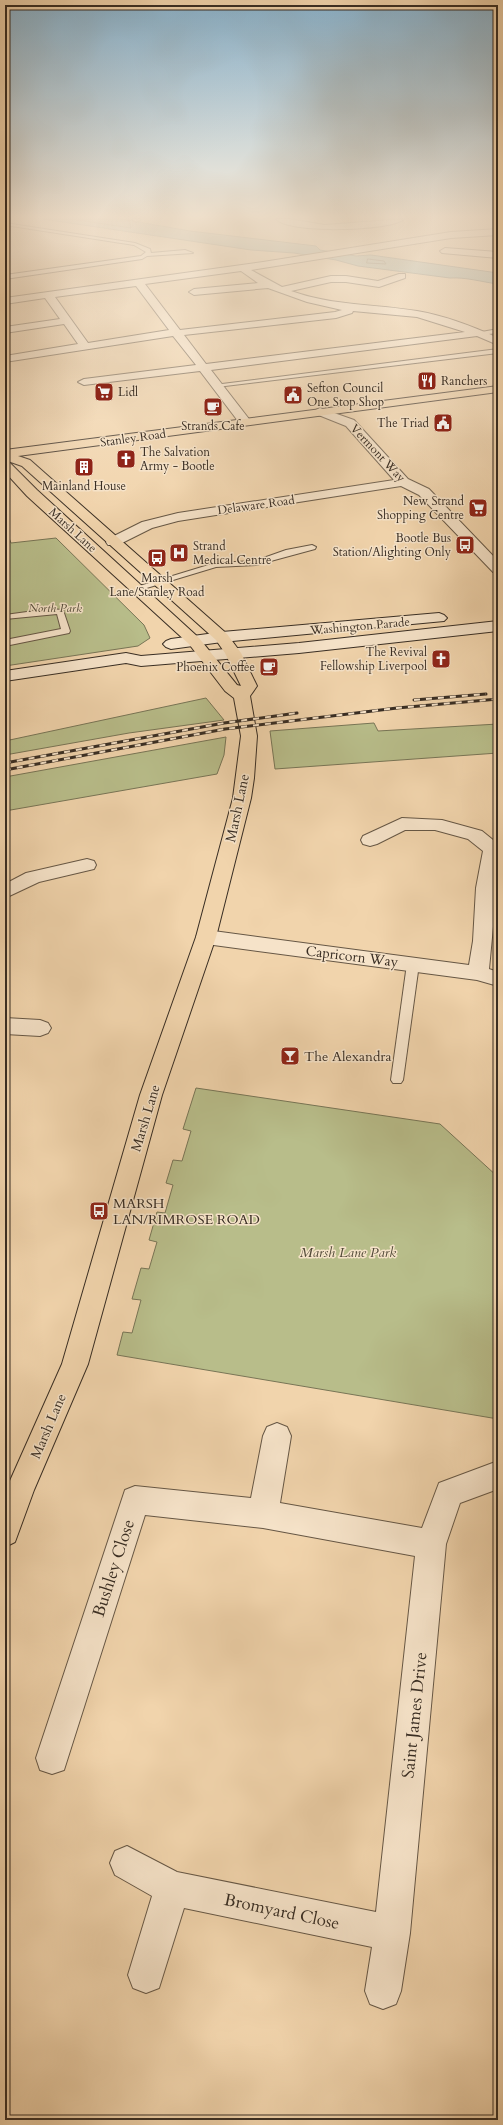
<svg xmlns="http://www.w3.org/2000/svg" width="503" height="2125" font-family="Cardo,serif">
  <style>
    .green { fill: #b8bd8a; stroke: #787556 }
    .water { fill: #9cb7b0; stroke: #748078 }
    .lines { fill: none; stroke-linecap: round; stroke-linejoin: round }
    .shore { stroke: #6a726a; stroke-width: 1 }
    .lane-casing { stroke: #665745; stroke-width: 2 }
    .street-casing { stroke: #665745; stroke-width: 2 }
    .secondary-casing { stroke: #382d23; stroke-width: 2 }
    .primary-casing { stroke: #382d23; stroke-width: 2 }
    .lane { fill: #f6e3c9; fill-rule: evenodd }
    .street { fill: #f6e3c9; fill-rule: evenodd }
    .secondary { fill: #f6e3c9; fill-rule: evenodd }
    .primary { fill: #f1d4ac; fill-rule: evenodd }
    .rail-casing { stroke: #382d23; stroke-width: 3 }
    .rail { stroke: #f6e3c9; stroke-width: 2; stroke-dasharray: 6; stroke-linecap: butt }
    .labels { text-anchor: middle; stroke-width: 3; stroke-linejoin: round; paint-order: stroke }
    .far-poi-label { font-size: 12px; fill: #382d23; stroke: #f6e3c9; text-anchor: start }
    .far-street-label { font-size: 12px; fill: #382d23; stroke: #f6e3c9 }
    .far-park-label { font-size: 12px; font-style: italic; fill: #524a38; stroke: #f6e3c9 }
    .street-label { font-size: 14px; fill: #382d23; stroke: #f6e3c9 }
    .poi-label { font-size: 14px; fill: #382d23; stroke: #f6e3c9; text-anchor: start }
    .park-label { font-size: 14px; font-style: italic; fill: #524a38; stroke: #f6e3c9 }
    .near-street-label { font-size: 17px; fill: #382d23; stroke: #f6e3c9 }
  </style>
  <rect width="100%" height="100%" fill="#f1d4ac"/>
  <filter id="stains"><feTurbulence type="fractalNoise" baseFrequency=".005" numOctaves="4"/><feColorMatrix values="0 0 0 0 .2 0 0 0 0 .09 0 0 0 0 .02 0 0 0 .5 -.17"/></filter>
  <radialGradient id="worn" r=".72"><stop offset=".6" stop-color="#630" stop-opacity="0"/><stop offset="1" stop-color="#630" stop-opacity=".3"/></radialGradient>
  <!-- green -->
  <g class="green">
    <polygon points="5,528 11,543 56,538 144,625 150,638 138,646 5,666"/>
    <polygon points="206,698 224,720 129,733 5,755 5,741"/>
    <polygon points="374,723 378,731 498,724 498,753 275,769 270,731"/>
    <polygon points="226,737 224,755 217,774 5,811 5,777"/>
    <polygon points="196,1088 440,1124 498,1177 498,1419 117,1355 123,1332 132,1333 141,1300 132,1299 141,1268 149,1269 157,1242 149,1240 157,1212 165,1213 173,1185 166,1183 173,1160 182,1161 191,1131 183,1129"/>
  </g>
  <!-- water -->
  <path class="water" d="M 43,219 L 121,219 L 190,231 L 316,246 L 320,250 L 356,256 L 371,255 L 498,273 L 498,284 C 482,282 466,277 450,278 L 358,266 L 336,260 L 294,253 L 251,250 Z"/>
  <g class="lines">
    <!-- shore -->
    <g class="shore">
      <polyline points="71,219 131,228 129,219"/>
      <polygon points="368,259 384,261 386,264 367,263"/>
    </g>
    <!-- lane casing -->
    <g class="lane-casing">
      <g id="lane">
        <polygon points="5,223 135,243 150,249 151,253 185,250 193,253 147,256 142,259 5,279 5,275 141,256 146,252 134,245 5,225"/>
        <polygon points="498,329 498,333 479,335 476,333"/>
        <polygon points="498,349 498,353 217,387 214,385"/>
        <polygon points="312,545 316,547 315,549 256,565 216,567 140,590 133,588 215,563 255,561 286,550"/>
        <polygon points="49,609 63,610 70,631 69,633 5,646 5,640 61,629 57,614 5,619 5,615"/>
        <polygon points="413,960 419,964 403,1080 401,1083 393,1083 391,1080 407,964"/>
      </g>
    </g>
    <!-- street casing -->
    <g class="street-casing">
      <g id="street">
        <polygon points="132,219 141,219 136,222"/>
        <path d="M 276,219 L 289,219 L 325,225 L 404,219 C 392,231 288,234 276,219 Z"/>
        <path d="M 498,229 L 498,235 L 451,238 L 251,270 L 282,287 L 331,276 L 346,276 L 378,281 L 399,274 L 405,274 L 405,278 L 379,287 L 346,282 L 331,282 L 291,291 C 333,306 375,304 417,311 C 446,316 472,326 498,338 L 498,345 L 477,336 L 211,370 L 249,419 L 251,422 L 249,425 L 241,425 L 200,371 L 84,385 L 78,382 L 84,379 L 196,365 L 173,336 L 5,362 L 5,356 L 78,344 L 64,324 L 5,333 L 5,327 L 60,319 L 45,298 L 5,304 L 5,298 L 263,262 L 451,232 ZM 241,271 L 258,283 L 194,289 L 189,292 L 194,295 L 268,288 L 307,302 L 342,310 L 335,312 L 180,330 L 145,284 ZM 136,286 L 169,330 L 88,343 L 55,297 ZM 353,311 L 417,317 L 465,332 L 206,364 L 184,335 L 336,318 L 352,313 Z"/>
        <polygon points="445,248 498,252 498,258 442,253 440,251"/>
        <polygon points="320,408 354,420 408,479 429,489 498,561 498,573 493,572 419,495 401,486 178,521 152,528 118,545 108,545 106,542 108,539 142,522 178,513 394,480 346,426 316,414 314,412 316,410"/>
        <polygon points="402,818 442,820 482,831 498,844 498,874 489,969 498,972 498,986 477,980 206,944 199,942 196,937 199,932 206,930 469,965 473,941 476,888 483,851 468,839 435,830 405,830 377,844 370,846 363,844 361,840 363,836"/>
        <polygon points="87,859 94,861 96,865 94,869 39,882 5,898 5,884 26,873"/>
        <polygon points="5,1018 40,1020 48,1023 51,1028 48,1033 40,1036 5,1034"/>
        <polygon points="277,1423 287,1427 291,1436 280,1503 422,1528 439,1483 498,1461 498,1489 460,1503 446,1544 410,1933 401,1991 396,2004 383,2009 370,2004 365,1991 372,1947 184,1908 159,1988 146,1993 133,1988 128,1975 152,1896 115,1875 110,1863 115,1851 127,1846 177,1872 376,1912 415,1556 263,1528 145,1515 64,1770 52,1774 40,1770 36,1758 125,1490 135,1486 251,1498 263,1436 267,1427"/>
      </g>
    </g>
    <!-- secondary casing -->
    <g class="secondary-casing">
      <g id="secondary">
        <polygon points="439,613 444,615 447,618 444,621 222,642 171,649 166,647 163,644 166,641 171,639 222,632"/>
        <polygon points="498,621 498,631 299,653 141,666 126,663 5,681 5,671 126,653 141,656 299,643"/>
      </g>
    </g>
    <!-- primary casing -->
    <g class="primary-casing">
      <polygon id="primary" points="498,386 498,392 18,456 30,460 227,634 241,653 257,686 250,696 257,736 254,778 251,798 216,937 162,1095 88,1364 34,1490 15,1542 5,1547 5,1492 62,1364 140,1095 196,937 233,798 241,736 234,698 225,691 189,644 27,496 5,472 5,461 9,462 37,490 199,638 237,685 241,686 225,653 216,640 22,466 5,460 5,450"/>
    </g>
    <!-- lane -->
    <use href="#lane" class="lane"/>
    <!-- street -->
    <use href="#street" class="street"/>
    <!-- secondary -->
    <use href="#secondary" class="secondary"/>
    <!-- primary -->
    <use href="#primary" class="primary"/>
    <!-- rail casing -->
    <g class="rail-casing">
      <g id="rail">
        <polyline points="414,700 486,694"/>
        <polyline points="5,763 224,723 297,713"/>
        <polyline points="5,770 225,729 397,708 498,699"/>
      </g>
    </g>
    <!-- rail -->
    <use href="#rail" class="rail"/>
  </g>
  <!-- sky -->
  <linearGradient id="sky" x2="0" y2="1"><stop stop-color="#89b5d2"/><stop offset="0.42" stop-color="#f9ecda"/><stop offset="1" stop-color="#f9ecda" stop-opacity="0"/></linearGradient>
  <rect width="503" height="516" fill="url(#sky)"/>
  <!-- icons -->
  <defs>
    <g id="restaurant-square" transform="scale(1)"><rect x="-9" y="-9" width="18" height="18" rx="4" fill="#8f2418" stroke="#f6e3c9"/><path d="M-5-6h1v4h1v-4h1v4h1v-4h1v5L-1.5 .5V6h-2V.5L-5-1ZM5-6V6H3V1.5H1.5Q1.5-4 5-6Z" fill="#fff"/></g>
    <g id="supermarket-square" transform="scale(1)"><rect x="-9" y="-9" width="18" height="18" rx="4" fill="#8f2418" stroke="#f6e3c9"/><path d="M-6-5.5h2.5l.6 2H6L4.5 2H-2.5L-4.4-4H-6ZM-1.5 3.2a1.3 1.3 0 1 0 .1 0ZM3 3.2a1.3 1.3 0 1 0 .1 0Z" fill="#fff"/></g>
    <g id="civic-square" transform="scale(1)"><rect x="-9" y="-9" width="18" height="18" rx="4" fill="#8f2418" stroke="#f6e3c9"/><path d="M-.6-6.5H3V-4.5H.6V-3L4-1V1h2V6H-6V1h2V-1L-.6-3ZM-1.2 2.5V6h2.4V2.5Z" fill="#fff"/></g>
    <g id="cafe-square" transform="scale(1)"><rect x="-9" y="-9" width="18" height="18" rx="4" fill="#8f2418" stroke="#f6e3c9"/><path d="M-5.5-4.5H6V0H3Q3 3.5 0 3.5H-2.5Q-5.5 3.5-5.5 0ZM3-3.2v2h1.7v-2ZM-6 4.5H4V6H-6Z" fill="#fff"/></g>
    <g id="church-square" transform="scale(1)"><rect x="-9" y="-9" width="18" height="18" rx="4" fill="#8f2418" stroke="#f6e3c9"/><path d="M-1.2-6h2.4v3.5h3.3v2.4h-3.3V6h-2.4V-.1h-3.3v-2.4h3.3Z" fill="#fff"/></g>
    <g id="building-square" transform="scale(1)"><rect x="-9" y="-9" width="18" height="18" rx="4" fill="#8f2418" stroke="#f6e3c9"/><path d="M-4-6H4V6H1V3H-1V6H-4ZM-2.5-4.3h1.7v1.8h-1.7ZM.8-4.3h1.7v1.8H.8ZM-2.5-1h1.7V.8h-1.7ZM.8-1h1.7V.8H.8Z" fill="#fff"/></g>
    <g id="bus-square" transform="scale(1)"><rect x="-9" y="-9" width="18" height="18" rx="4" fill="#8f2418" stroke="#f6e3c9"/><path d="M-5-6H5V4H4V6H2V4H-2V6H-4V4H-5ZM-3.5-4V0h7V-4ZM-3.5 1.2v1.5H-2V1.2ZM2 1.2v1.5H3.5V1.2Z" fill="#fff"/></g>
    <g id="hospital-square" transform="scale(1)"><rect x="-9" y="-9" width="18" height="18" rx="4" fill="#8f2418" stroke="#f6e3c9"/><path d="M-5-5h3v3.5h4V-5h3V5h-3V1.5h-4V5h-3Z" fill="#fff"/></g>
    <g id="bar-square" transform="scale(1)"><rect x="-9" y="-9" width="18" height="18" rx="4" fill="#8f2418" stroke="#f6e3c9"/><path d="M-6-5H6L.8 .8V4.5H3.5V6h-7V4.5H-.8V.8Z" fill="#fff"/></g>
  </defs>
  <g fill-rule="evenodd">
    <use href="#restaurant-square" x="427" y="381"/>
    <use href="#supermarket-square" x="104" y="392"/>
    <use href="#civic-square" x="293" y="395"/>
    <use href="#cafe-square" x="213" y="407"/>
    <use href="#civic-square" x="443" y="423"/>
    <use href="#church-square" x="126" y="459"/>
    <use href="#building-square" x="84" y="467"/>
    <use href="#supermarket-square" x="478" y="508"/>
    <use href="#bus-square" x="465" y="545"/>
    <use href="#hospital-square" x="179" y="553"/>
    <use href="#bus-square" x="157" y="558"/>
    <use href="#church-square" x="441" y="659"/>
    <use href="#cafe-square" x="269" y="667"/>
    <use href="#bar-square" x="290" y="1056"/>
    <use href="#bus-square" x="99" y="1211"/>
  </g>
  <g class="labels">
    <!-- far-poi labels -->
    <g class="far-poi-label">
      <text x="441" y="385">Ranchers</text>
      <text x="307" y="392">Sefton Council<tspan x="307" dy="14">One Stop Shop</tspan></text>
      <text x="118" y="396">Lidl</text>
      <text x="429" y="427" text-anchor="end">The Triad</text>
      <text x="213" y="430" text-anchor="middle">Strands Cafe</text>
      <text x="140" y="456">The Salvation<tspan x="140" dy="14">Army - Bootle</tspan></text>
      <text x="84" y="490" text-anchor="middle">Mainland House</text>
      <text x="464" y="505" text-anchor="end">New Strand<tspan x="464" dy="14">Shopping Centre</tspan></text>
      <text x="451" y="542" text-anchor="end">Bootle Bus<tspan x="451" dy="14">Station/Alighting Only</tspan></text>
      <text x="193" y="550">Strand<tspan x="193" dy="14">Medical Centre</tspan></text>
      <text x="157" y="582" text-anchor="middle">Marsh<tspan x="157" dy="14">Lane/Stanley Road</tspan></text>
      <text x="427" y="656" text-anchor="end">The Revival<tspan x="427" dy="14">Fellowship Liverpool</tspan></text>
      <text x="255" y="671" text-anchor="end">Phoenix Coffee</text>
    </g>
    <!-- far-street labels -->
    <g class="far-street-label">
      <text transform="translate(133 438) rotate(-8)" y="4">Stanley Road</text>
      <text transform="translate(378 453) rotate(47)" y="4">Vermont Way</text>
      <text transform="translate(256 505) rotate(-8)" y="4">Delaware Road</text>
      <text transform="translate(73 530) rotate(42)" y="4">Marsh Lane</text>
      <text transform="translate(360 626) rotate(-5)" y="4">Washington Parade</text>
    </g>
    <!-- far-park labels -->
    <g class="far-park-label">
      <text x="55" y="612">North Park</text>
    </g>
    <!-- street labels -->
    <g class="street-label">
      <text transform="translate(237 808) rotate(-78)" y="5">Marsh Lane</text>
      <text transform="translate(352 956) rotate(7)" y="5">Capricorn Way</text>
      <text transform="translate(145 1118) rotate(-73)" y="5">Marsh Lane</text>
      <text transform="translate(48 1426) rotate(-67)" y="5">Marsh Lane</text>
    </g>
    <!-- poi labels -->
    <g class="poi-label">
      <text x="304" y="1061">The Alexandra</text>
      <text x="113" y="1208">MARSH<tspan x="113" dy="16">LAN/RIMROSE ROAD</tspan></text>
    </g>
    <!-- park labels -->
    <g class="park-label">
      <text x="348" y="1257">Marsh Lane Park</text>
    </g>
    <!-- near-street labels -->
    <g class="near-street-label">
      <text transform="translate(113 1568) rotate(-72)" y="6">Bushley Close</text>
      <text transform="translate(414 1715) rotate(-84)" y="6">Saint James Drive</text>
      <text transform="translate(282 1911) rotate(12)" y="6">Bromyard Close</text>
    </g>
  </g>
  <!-- margin -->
  <rect width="503" height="2125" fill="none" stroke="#f1d4ac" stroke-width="20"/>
  <rect x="6" y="6" width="491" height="2113" fill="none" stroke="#382d23" stroke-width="2"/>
  <rect x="10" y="10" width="483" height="2105" fill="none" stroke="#382d23"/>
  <rect width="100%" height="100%" filter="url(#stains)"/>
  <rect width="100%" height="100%" fill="url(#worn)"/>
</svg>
